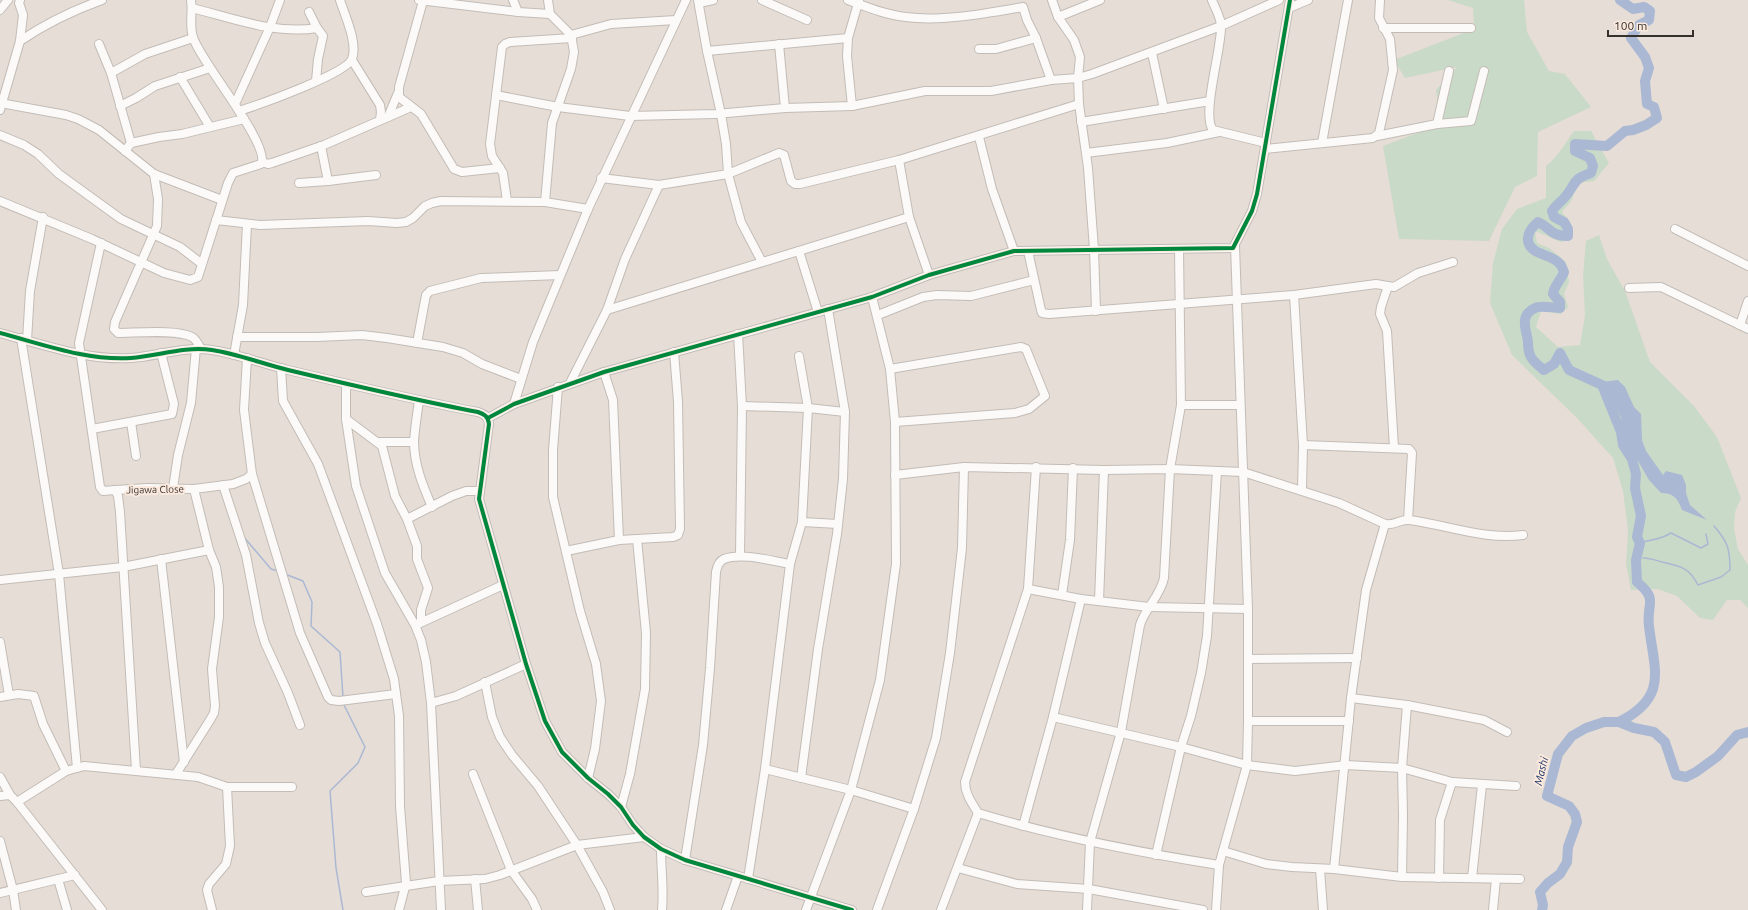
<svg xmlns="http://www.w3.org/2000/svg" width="1748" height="910" font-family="Ubuntu,sans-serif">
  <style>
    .green { fill: #cadac8 }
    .water { fill: #aab8d3 }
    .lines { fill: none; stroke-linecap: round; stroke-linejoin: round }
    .stream { stroke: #aab8d3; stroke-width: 1.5 }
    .river { stroke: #aab8d3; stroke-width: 10 }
    .minor-casing { stroke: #c3bcb6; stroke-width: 10 }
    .minor { stroke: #fbfaf9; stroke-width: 8 }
    .cycleway-casing { stroke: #fae9dc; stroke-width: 6 }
    .cycleway { stroke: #00873e; stroke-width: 4 }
    .labels { text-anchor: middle; stroke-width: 4; stroke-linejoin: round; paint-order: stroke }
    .street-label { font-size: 10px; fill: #36302b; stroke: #fae9dc }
    .water-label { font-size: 11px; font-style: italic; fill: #1a366a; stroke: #fae9dc }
  </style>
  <rect width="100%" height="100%" fill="#e6ddd6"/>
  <!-- green -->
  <g class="green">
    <polygon points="1448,0 1524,0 1527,32 1549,71 1565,74 1591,107 1538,132 1537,176 1515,187 1489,241 1399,239 1383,146 1441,124 1436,90 1457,67 1405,78 1394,60 1474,29 1473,8"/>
    <path d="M 1574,131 L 1591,131 L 1609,163 L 1594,181 L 1577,183 L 1572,200 L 1562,212 L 1570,222 L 1573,238 L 1561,242 L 1535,231 L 1537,243 L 1549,248 L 1566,262 L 1569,282 L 1564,294 L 1568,307 L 1561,314 L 1541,311 L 1536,327 L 1558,347 L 1580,345 L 1585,315 L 1583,276 L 1586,241 L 1599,235 L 1607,259 L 1625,291 L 1650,362 L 1694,406 L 1717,437 L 1741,498 L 1735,512 L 1734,529 L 1738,549 L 1748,565 L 1748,608 L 1740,600 L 1727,600 L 1713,620 L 1700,618 L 1677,596 L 1657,589 L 1631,590 L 1626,564 L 1628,530 L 1623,491 L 1613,458 L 1577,418 L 1512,355 L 1490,303 L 1493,263 L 1502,229 L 1517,209 L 1546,198 L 1546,166 C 1558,157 1565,143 1574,131 Z"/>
  </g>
  <!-- water -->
  <path class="water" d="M 1618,380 L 1625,387 L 1634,407 L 1641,414 L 1642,440 L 1646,451 L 1663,475 L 1666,471 L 1682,475 L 1686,485 L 1686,493 L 1690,505 L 1707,520 L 1682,510 C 1678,499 1674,493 1661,493 L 1649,480 L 1634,454 L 1625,444 L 1621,417 L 1602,382 Z"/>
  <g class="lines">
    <!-- stream -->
    <g class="stream">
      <polyline points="243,536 271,569 278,571"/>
      <path d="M 1640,543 C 1652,539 1660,540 1671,533 L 1701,548 L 1708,544 L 1706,534"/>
      <path d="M 1643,558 C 1650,558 1655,560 1662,562 C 1680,566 1689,567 1698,585 L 1721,577 L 1730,570 C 1730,549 1728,542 1714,526"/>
      <polyline points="285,574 303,581 312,602 311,626 340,652 343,697"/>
      <polyline points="343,703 365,747 358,763 330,791 336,868 343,910"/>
    </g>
    <!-- river -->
    <g class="river">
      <path d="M 1619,722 C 1669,697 1654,670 1649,626 C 1646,603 1659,600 1637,582 L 1636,560 L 1640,543 L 1637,537 L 1641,516 L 1635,488 L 1636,474 L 1632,459 L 1623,445 L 1621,432 L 1602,385 L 1569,370 L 1560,353 L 1554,364 L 1544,370 C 1539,366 1532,361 1530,355 C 1527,349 1529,342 1527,336 C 1524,324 1522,314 1535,308 C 1541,305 1553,308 1560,308 L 1560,302 L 1553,294 C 1554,286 1561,280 1564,272 C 1563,270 1562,266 1560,264 C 1551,253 1531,256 1528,241 C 1527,233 1532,227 1538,222 C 1551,228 1550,236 1568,236 L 1568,229 L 1564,222 L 1554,217 L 1552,211 C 1556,205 1561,202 1565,197 C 1577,183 1571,180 1591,173 L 1593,166 L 1590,158 L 1575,151 L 1575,144 L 1607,146 L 1625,131 L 1633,130 L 1646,125 L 1657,118 L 1654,107 L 1647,104 L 1645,81 L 1649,68 L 1645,57 L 1631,38 L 1639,25 L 1649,20 L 1650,11 L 1644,7 L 1633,9 L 1620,0"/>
      <polyline points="1542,910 1543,905 1540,892 1548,883 1560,874 1567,862 1568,847 1577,822 1575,814 1569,806 1547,796 1558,754 1572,736 1586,728 1604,722 1619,722 1634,728 1654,732 1665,742 1676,775 1686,777 1696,772 1718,756 1737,735 1748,732"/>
    </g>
    <!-- minor casing -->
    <g class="minor-casing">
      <g id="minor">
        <polyline points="419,0 518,12 550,14 571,35 574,52 571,69 552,123 545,202"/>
        <polyline points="513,0 518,12"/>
        <polyline points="548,0 550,14"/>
        <polyline points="698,0 707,51 721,114 726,144 728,174 741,222 762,262"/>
        <polyline points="762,0 807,20"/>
        <path d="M 848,0 C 867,7 886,15 906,17 C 941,22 988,13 1023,7 L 1027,20 L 1036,38 L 1051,80"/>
        <polyline points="1052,0 1058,17 1074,40 1080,57 1078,78 1079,104 1088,168 1094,249 1096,311"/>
        <path d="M 1212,0 C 1215,8 1221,18 1221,26 C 1222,48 1201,115 1213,130 L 1266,143"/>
        <polyline points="423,1 399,87 399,97 421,114 454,169 462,172 500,168"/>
        <polyline points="699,3 713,0"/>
        <path d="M 192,8 C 232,18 276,35 317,28 L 323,36 L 318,59 L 316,81"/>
        <polyline points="1289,8 1308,0"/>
        <polyline points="0,10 8,0"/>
        <polyline points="309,12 317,28"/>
        <polyline points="1058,17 1100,0"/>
        <polyline points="1383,28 1471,28"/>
        <polyline points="571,35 611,24 676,20"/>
        <path d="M 20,41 C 45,24 74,10 102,0"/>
        <polyline points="99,44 111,73 131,143"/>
        <polyline points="779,44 785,108"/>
        <polyline points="979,49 996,49 1036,38"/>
        <polyline points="707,51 848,38"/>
        <polyline points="1152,53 1164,109"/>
        <polyline points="352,60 380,105 381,112 380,120"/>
        <polyline points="111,73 145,54 193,38"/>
        <polyline points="180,77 210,127"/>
        <polyline points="496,95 558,107 630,116 716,114 785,108 852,106 925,91 991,91 1051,80 1078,78 1092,74 1221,26 1279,0"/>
        <polyline points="0,103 66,115 78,119 99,130 154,174 222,200"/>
        <polyline points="235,104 270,27 280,0"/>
        <polyline points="120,106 136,98 155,86 210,68"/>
        <polyline points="852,106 847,56 848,38 859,0"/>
        <polyline points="0,110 20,41 23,15 19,3 20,0"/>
        <path d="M 239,111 C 258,105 346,74 352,59 C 358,43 345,16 340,0"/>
        <polyline points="388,117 398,93"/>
        <polyline points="1081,122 1210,101"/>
        <polyline points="1437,124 1449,71"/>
        <polyline points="0,135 24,145 38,154 59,174 121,219 180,247 202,264"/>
        <polyline points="1377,136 1437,124 1471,121 1484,71"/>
        <polyline points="979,137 992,189 1014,251"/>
        <polyline points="1322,143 1348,0"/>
        <polyline points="1265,149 1373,138 1379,133 1393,70 1390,39 1379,18 1380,0"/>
        <polyline points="125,151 131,143 159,137 182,134 244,119"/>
        <polyline points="1086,153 1167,143 1219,132"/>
        <polyline points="899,160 909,217 929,275"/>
        <polyline points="262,162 268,164 272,163 324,145 411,107"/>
        <path d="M 154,174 L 158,199 L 157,226 L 115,322 L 114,329 L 118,333 C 135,333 178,329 192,337 C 196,339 199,345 201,349"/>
        <polyline points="601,178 659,185 728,174 779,153 784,155 791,181 795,184 800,184 899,160 1079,104"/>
        <polyline points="328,181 376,175"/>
        <polyline points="299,183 328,181 321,146"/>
        <path d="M 0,201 L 92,239 L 164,273 L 190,280 L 198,277 L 228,183 L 233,173 L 261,164 C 272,146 199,60 193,37 C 189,25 193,12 191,0"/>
        <polyline points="507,201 503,173 492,156 490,144 502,47 505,44 510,42 572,38"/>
        <polyline points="216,220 260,225 368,221 397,223 406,222 413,218 425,206 432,203 441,201 545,202 588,209"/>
        <polyline points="1675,229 1748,266"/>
        <polyline points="101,243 79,343 100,487 103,491 115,490 118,496 120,512 136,770"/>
        <polyline points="799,251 818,312"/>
        <polyline points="1028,251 1041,310 1042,313 1049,314 1294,295 1376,284 1394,287 1418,273 1453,262"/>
        <polyline points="1388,286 1381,307 1380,314 1387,331 1394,448"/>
        <polyline points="1629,288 1661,287 1748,329"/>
        <polyline points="1294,295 1303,445 1302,490"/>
        <polyline points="607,310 909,217"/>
        <polyline points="878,315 923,297 937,295 971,296 1034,280"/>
        <polyline points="1740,325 1748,301"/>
        <path d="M 0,333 C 42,344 87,361 131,358 C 158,356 184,346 212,350 C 238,354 263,364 288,370 C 351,385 414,400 478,412 C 484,414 488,416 489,424 L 479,499 L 526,664 L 545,721 L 562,752 L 588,778 L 608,794 L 621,807 L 633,825 L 644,837 L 661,849 L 685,860 L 852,910"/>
        <polyline points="738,334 742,406 740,556"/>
        <polyline points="237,337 317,337 362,335 387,338 443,347 463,353 482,364 521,379"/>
        <polyline points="21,338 59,574 77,768"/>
        <polyline points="27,340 30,291 43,217"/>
        <polyline points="417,343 426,295 430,291 481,278 560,275"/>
        <polyline points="234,355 243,305 247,224"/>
        <polyline points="247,358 244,410 252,474 300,633 328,697 331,700 339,701 396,694"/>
        <polyline points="281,368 283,401 318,464 377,624 394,679 399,716 400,806 406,883 399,910"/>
        <polyline points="890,369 1021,347 1026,349 1045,396 1029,409 1015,413 895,422"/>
        <polyline points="604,372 613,400 619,540"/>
        <polyline points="570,383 607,310 625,259 659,185"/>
        <polyline points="346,384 346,419 356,486 385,573 415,625 421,640 426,662 431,703 441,910"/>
        <polyline points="558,387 553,450 553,497 580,611 596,664 601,701 595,749 588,778"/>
        <path d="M 419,401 C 417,414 415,428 414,441 C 414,465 423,486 432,507"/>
        <polyline points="514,404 533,342 588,209 686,0"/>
        <polyline points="1181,405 1240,405"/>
        <polyline points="742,406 808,408 845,412"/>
        <polyline points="488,418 514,404 604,372 872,297 929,275 1014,251 1233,248 1252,211 1257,194 1290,0"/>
        <polyline points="346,419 382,446 395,496 407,519 417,546 417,559 428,588 421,610 421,622"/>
        <polyline points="131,422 136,456"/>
        <polyline points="92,429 172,414 174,404 161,353"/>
        <polyline points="378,442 414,442"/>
        <polyline points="1303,445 1409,449 1412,453 1408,520"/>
        <path d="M 1036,467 L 1028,589 L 965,782 C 965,794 972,803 978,813 C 1057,837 1137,852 1219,865"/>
        <path d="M 895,475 L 964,467 L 1104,470 L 1170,469 L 1243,472 L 1339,503 L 1385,524 C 1394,526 1400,519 1409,520 C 1448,525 1483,540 1523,535"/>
        <polyline points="223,485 246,555 259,623 265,643 288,693 300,725"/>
        <polyline points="173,488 178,455 191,403 196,348"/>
        <polyline points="115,490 148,488 194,489 233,484 246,479 252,474"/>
        <polyline points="407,519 452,496 466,491 478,491"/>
        <polyline points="802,522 838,524"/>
        <polyline points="566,551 619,540 673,537 678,535 680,529 678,402 674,352"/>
        <polyline points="161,559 184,762"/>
        <polyline points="0,580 123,567 209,550"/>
        <polyline points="1028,589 1081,599 1149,607 1248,609"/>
        <polyline points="1062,595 1070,540 1073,468"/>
        <polyline points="1099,601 1104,470"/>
        <polyline points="418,624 503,585"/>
        <polyline points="0,642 9,695"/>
        <polyline points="1249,659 1357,658"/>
        <polyline points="485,682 492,717 500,737 512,755 538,786 577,845 603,892 610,910"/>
        <polyline points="0,697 18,694 34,696 43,724 66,771"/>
        <polyline points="1351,698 1407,705 1484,720 1507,732"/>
        <polyline points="431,703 456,696 526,664"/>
        <polyline points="1053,717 1181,747 1247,765 1295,771 1346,765 1402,768 1452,782 1516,786"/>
        <polyline points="1248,721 1349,721"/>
        <polyline points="765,769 851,790 914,809"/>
        <polyline points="176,774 210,720 214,713 215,706 212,669 219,617 219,587 216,567 209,550 194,489"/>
        <polyline points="473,774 511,870 532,899 537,910"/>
        <polyline points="0,777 10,795"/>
        <polyline points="801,778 818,649 837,534 843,479 845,412 828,309"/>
        <polyline points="0,796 10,795 17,802 102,910"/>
        <polyline points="17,802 66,771 84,766 198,777 227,787 292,787"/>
        <polyline points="621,807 630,774 645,689 646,633 637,539"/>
        <polyline points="1023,826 1053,717 1081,599"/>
        <polyline points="0,841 13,890 16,910"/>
        <path d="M 661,849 C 661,870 664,889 662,910"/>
        <polyline points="1223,851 1266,864 1292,867 1334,869 1402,877 1520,879"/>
        <polyline points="1156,855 1181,747 1191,716 1201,673 1207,636 1217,471"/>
        <path d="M 685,860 L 703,745 L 710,668 L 716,572 C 717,567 719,561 724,559 C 741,552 772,561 790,564"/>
        <polyline points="958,868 1017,884 1089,889 1203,910"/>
        <polyline points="1320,869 1323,910"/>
        <polyline points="1334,869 1351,698 1366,590 1385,524"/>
        <polyline points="1402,877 1403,815 1402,768 1407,705"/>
        <polyline points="1439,878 1440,820 1452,782"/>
        <polyline points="1472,878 1482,785"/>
        <polyline points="58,879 67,910"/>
        <polyline points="475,879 478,910"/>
        <polyline points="748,879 765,769 790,564 802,522 808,408 799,356"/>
        <polyline points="366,892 439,881 485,879 500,875 577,845 644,837"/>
        <polyline points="0,893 75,875"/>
        <polyline points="212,910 207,890 209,884 226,864 230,846 227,787"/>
        <polyline points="726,910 738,876"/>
        <polyline points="806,910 851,790 880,680 896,564 895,422 890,369 872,297"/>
        <polyline points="877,910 914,809 936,738 950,653 962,548 964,467"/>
        <polyline points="941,910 978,813"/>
        <path d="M 1087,910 L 1090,842 L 1121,732 L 1140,625 C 1145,608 1160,597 1164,578 L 1170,469 L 1181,405 L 1179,249"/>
        <polyline points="1216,910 1219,865 1247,765 1248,721 1248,609 1235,246"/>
        <polyline points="1493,910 1496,879"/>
      </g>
    </g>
    <!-- minor -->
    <use href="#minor" class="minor"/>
    <!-- cycleway casing -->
    <g class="cycleway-casing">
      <g id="cycleway">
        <path d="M 0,333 C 42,344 87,361 131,358 C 158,356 184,346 212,350 C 238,354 263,364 288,370 C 351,385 414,400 478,412 C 484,414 488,416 489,424 L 479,499 L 526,664 L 545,721 L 562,752 L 588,778 L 608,794 L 621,807 L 633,825 L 644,837 L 661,849 L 685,860 L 852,910"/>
        <polyline points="488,418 514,404 604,372 872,297 929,275 1014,251 1233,248 1252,211 1257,194 1290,0"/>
      </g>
    </g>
    <!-- cycleway -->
    <use href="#cycleway" class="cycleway"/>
  </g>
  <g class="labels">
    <!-- street labels -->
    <g class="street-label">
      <text transform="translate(155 489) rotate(-1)" y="4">Jigawa Close</text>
    </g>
    <!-- water labels -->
    <g class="water-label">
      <text transform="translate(1541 771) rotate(-76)" y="4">Mashi</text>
    </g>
  </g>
  <!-- scale -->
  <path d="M1608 30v6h85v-6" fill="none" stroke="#36302b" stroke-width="2"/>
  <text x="1614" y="30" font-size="12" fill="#36302b" stroke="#fae9dc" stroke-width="3" paint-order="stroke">100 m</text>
</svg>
